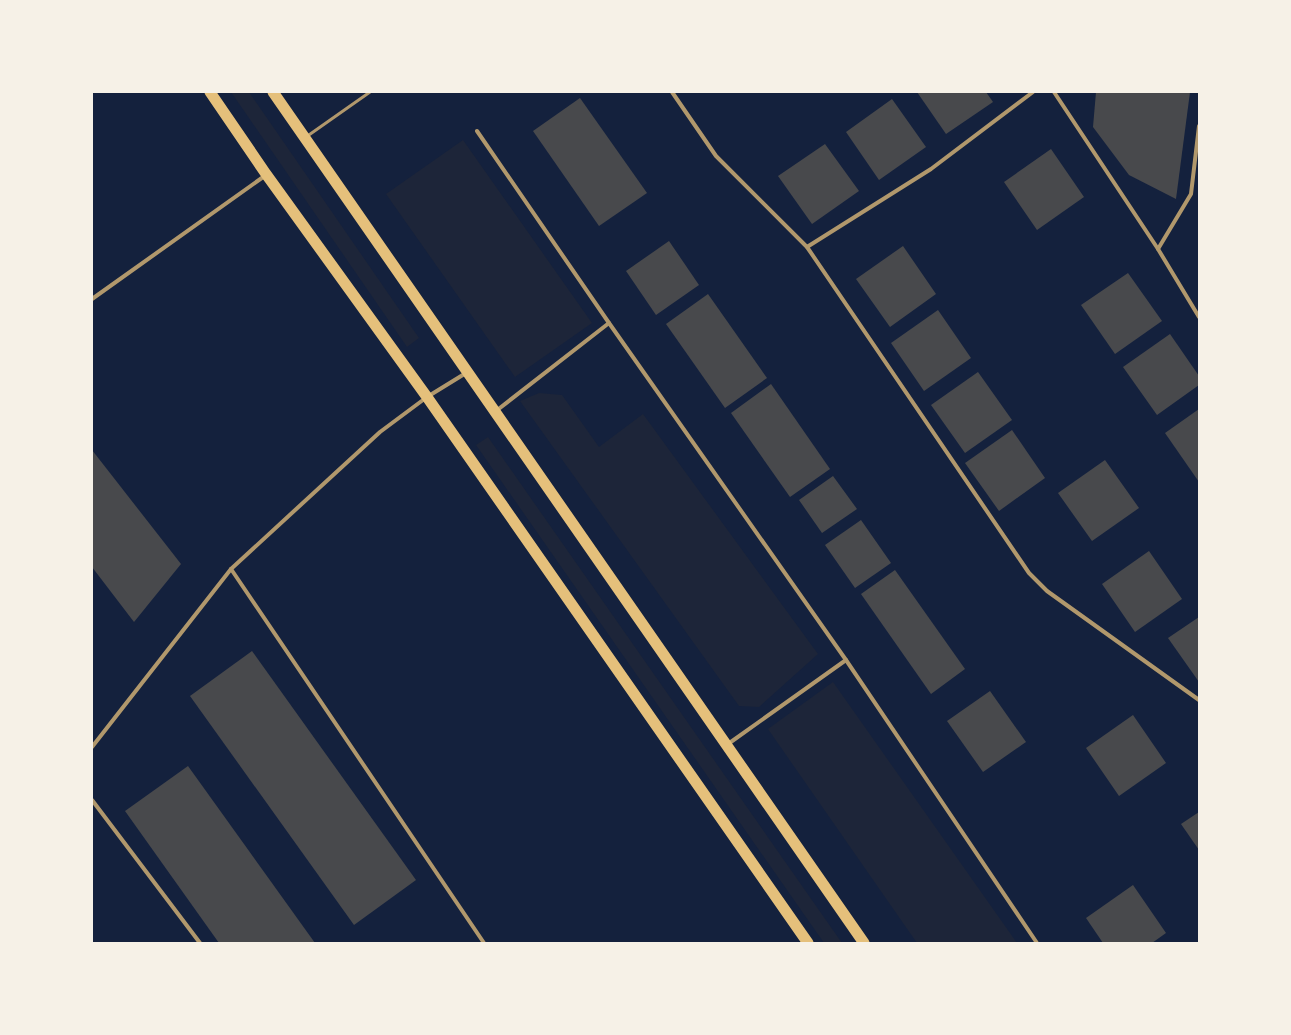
<svg xmlns="http://www.w3.org/2000/svg" width="1291" height="1035" font-family="'Golos Text',sans-serif">
  <style>
    .green { fill: #1d2539 }
    .building { fill: #48494c }
    .lines { fill: none; stroke-linecap: round; stroke-linejoin: round }
    .service { stroke: #b1986c; stroke-width: 3 }
    .minor { stroke: #b1986c; stroke-width: 4 }
    .trunk { stroke: #e5c07b; stroke-width: 11 }
  </style>
  <rect width="100%" height="100%" fill="#14213d"/>
  <!-- green -->
  <g class="green">
    <polygon points="231,92 249,92 419,338 407,347"/>
    <polygon points="463,140 592,323 515,377 386,194"/>
    <polygon points="539,393 562,395 599,447 643,414 818,654 759,707 739,706 520,401"/>
    <polygon points="488,437 842,943 824,943 476,445"/>
    <polygon points="833,682 1017,943 917,943 768,729"/>
  </g>
  <!-- building -->
  <g class="building">
    <polygon points="917,92 986,92 993,102 946,134"/>
    <polygon points="1096,92 1190,92 1176,199 1129,175 1093,127"/>
    <polygon points="580,98 647,193 599,226 533,131"/>
    <polygon points="892,99 926,147 879,180 846,132"/>
    <polygon points="825,144 859,191 812,224 778,176"/>
    <polygon points="1051,149 1084,197 1037,230 1004,182"/>
    <polygon points="669,241 699,285 656,315 626,271"/>
    <polygon points="903,246 936,294 890,327 856,279"/>
    <polygon points="1128,273 1162,321 1115,354 1081,305"/>
    <polygon points="708,294 767,378 725,408 666,324"/>
    <polygon points="938,310 971,358 924,391 891,343"/>
    <polygon points="1170,334 1199,376 1199,385 1157,415 1123,367"/>
    <polygon points="978,372 1012,420 965,453 931,405"/>
    <polygon points="771,384 830,469 790,497 731,413"/>
    <polygon points="1199,409 1199,482 1165,433"/>
    <polygon points="1012,430 1045,478 999,511 965,463"/>
    <polygon points="92,450 181,564 134,622 92,567"/>
    <polygon points="1105,460 1139,508 1092,541 1058,493"/>
    <polygon points="833,476 857,509 822,533 799,500"/>
    <polygon points="861,520 891,563 855,588 825,545"/>
    <polygon points="1149,551 1182,599 1135,632 1102,584"/>
    <polygon points="895,570 965,669 931,694 861,594"/>
    <polygon points="1199,617 1199,682 1168,638"/>
    <polygon points="252,651 416,880 354,925 190,696"/>
    <polygon points="990,691 1026,742 983,772 947,721"/>
    <polygon points="1133,715 1166,763 1119,796 1086,748"/>
    <polygon points="188,766 315,943 219,943 125,811"/>
    <polygon points="1199,812 1199,850 1181,824"/>
    <polygon points="1133,885 1166,933 1152,943 1103,943 1086,918"/>
  </g>
  <g class="lines">
    <!-- service -->
    <polyline class="service" points="306,137 370,92"/>
    <!-- minor -->
    <g class="minor">
      <polyline points="672,92 716,156 807,247 1029,573 1047,591 1199,700"/>
      <polyline points="1054,92 1158,249 1199,317"/>
      <polyline points="477,131 609,323 846,660 1037,943"/>
      <polyline points="807,247 931,169 1033,92"/>
      <polyline points="1158,249 1191,194 1199,126"/>
      <polyline points="92,299 266,175"/>
      <polyline points="496,411 609,323"/>
      <polyline points="231,569 484,943"/>
      <polyline points="728,744 846,660"/>
      <polyline points="92,747 231,569 380,432 427,397 466,373"/>
      <polyline points="92,800 200,943"/>
    </g>
    <!-- trunk -->
    <g class="trunk">
      <polyline points="210,92 266,174 427,397 808,943"/>
      <polyline points="273,92 864,943"/>
    </g>
  </g>
  <!-- border -->
  <rect width="1291" height="1035" fill="none" stroke="#f6f1e7" stroke-width="186"/>
</svg>
